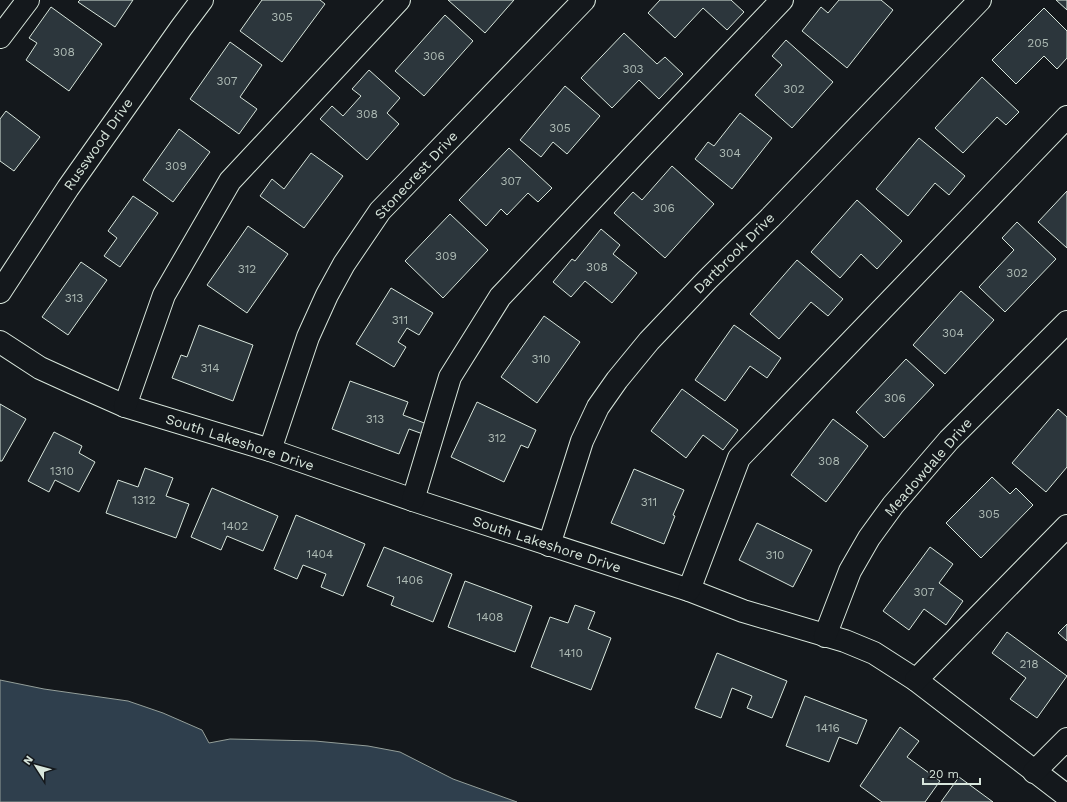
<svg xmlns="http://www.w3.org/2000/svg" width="1067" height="802" font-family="'Work Sans',sans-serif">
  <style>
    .water { fill: #2f3f4d; stroke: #939e99 }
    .building { fill: #2c363c; stroke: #d8e6dc }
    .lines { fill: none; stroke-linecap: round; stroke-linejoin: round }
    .minor-casing { stroke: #d8e6dc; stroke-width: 24 }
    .minor { stroke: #14181c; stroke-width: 22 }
    .labels { text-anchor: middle; stroke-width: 3; stroke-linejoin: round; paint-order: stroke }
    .number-label { font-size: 12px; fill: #adbab4 }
    .street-label { font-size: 14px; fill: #d8e6dc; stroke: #14181c }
  </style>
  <rect width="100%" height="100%" fill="#14181c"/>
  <!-- water -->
  <polygon class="water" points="0,680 44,689 128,701 163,713 202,730 209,743 230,739 315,741 368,746 400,752 453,779 517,802 0,802"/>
  <!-- building -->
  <g class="building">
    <polygon points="80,0 133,0 115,27 78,2"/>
    <polygon points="262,0 320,0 325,4 282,62 240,31"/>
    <polygon points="448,0 514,0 485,33"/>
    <polygon points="660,0 731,0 744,12 727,30 703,8 675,38 648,13"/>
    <polygon points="839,0 881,0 893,10 847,68 802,31 821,7 828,13"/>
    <polygon points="1056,0 1067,0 1067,10"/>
    <polygon points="51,7 102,44 69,91 26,60 37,43 29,38"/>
    <polygon points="1044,8 1067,31 1067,58 1057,69 1044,56 1016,84 992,60"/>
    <polygon points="445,15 473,41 424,96 395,71"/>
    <polygon points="624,33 657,64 665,57 683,74 659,99 639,80 612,108 581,78"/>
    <polygon points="786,40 833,82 792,128 755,95 782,65 772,56"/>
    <polygon points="230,42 262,65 240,97 257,109 239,134 190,99"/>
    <polygon points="369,70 400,98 387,113 399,124 367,160 320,119 332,106 343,116 361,96 352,89"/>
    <polygon points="982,77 1019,112 1006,125 997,117 963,153 935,128"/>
    <polygon points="565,86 600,116 567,154 553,142 541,157 520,140"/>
    <polygon points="6,111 40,137 14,171 0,161 0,119"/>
    <polygon points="740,113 772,138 732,189 695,159 708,142 714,146"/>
    <polygon points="179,129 210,152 173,202 143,180"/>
    <polygon points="919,138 965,176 949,195 935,183 908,216 876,189"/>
    <polygon points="509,148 552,188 538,202 528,193 507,215 501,209 486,226 459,200"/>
    <polygon points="311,153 343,176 304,228 260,196 272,179 284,189"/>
    <polygon points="672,166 714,204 665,258 614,213 633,192 642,200"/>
    <polygon points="1067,191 1067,248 1038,222"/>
    <polygon points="133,196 158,213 120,267 104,256 117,238 108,231"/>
    <polygon points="857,200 902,241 877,269 861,254 840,278 811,252"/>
    <polygon points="450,214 488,250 443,298 405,261"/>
    <polygon points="1017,222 1056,259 1005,312 979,287 1014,250 1002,238"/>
    <polygon points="248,226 288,254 247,313 207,285"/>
    <polygon points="601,229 620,245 613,254 637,273 612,303 585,281 571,297 553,282 572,259 575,261"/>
    <polygon points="797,260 843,299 828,316 811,302 779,339 750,314"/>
    <polygon points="81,262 107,280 68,335 42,317"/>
    <polygon points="391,288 433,313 419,335 407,328 398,342 406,347 394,367 356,344"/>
    <polygon points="961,291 994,320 945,374 913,345"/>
    <polygon points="544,316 580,342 537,403 501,377"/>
    <polygon points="199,325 253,345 233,401 172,378 181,355 187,357"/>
    <polygon points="734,325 781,358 767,378 750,366 725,401 695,380"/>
    <polygon points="906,359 934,385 884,438 856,412"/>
    <polygon points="350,381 408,402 403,415 427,424 423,434 409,429 399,454 332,429"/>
    <polygon points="682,389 738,430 723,450 703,435 686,458 651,431"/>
    <polygon points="477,402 536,430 528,448 521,445 504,482 451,457"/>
    <polygon points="0,404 26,419 2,461 0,461"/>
    <polygon points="1058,409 1067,417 1067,467 1046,492 1012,463"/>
    <polygon points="833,419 868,446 826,502 791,475"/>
    <polygon points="54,432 82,446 79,453 95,462 79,492 55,480 49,492 28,481"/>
    <polygon points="145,468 173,478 166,496 189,504 176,538 106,513 118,480 138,487"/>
    <polygon points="634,469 684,490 673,515 675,516 664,544 611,523"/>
    <polygon points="992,477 1010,494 1016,488 1033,505 981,558 946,523"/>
    <polygon points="212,488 278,516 263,551 227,536 221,550 191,537"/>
    <polygon points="296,515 365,544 343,596 321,587 326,574 303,565 297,579 274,569"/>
    <polygon points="757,523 812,550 793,587 739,560"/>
    <polygon points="384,547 452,574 433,622 391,605 394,597 367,586"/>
    <polygon points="930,547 953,564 939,583 963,601 946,625 924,609 909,630 883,611"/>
    <polygon points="465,581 532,606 515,652 448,627"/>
    <polygon points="575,605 595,612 588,629 611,638 591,690 531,667 550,617 568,623"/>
    <polygon points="1067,624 1067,641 1058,633"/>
    <polygon points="1007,632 1067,676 1037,718 1010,699 1026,678 992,653"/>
    <polygon points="717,653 787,681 772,718 747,708 752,696 732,688 721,718 695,708"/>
    <polygon points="805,696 867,720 857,744 839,737 829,762 786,746"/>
    <polygon points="900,727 919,741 907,757 940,781 925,802 882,802 860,786"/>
    <polygon points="959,777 993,802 941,802"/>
  </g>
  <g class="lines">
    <!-- minor casing -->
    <g class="minor-casing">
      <g id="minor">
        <polyline points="0,37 28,0"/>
        <polyline points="0,292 68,188 181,28 202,0"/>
        <polyline points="0,342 40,368 73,383 125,406 270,450 413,500 689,590 743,611 845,641 874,653 916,680 1067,796"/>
        <polyline points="125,406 164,295 230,181 399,0"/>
        <polyline points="270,450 308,337 327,295 344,264 380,211 584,0"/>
        <polyline points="413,500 450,377 500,297 637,152 782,0"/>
        <polyline points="549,545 582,441 598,407 617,380 649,341 707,280 770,218 980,0"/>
        <polyline points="689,590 739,458 1067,117"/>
        <polyline points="825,636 850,571 869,538 893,505 949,440 1067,322"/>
        <polyline points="916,680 1067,526"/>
        <polyline points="1034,772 1067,739"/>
      </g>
    </g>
    <!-- minor -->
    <use href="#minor" class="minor"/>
  </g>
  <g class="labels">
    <!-- number labels -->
    <g class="number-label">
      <text x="282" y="21">305</text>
      <text x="1038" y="47">205</text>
      <text x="64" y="56">308</text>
      <text x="434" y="60">306</text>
      <text x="633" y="73">303</text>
      <text x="227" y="85">307</text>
      <text x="794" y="93">302</text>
      <text x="367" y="118">308</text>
      <text x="560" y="132">305</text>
      <text x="730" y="157">304</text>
      <text x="176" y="170">309</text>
      <text x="511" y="185">307</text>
      <text x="664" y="212">306</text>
      <text x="446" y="260">309</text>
      <text x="597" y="271">308</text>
      <text x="247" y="273">312</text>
      <text x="1017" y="277">302</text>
      <text x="74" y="302">313</text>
      <text x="400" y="324">311</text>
      <text x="953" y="337">304</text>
      <text x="541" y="363">310</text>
      <text x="210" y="372">314</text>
      <text x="895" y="402">306</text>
      <text x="375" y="423">313</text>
      <text x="497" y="442">312</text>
      <text x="829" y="465">308</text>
      <text x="62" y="475">1310</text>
      <text x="144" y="504">1312</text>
      <text x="649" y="506">311</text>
      <text x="989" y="518">305</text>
      <text x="235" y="530">1402</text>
      <text x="320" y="558">1404</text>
      <text x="775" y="559">310</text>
      <text x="410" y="584">1406</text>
      <text x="924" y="596">307</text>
      <text x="490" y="621">1408</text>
      <text x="571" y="657">1410</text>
      <text x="1029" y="668">218</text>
      <text x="828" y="732">1416</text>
    </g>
    <!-- street labels -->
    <g class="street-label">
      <text transform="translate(98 144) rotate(-55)" y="5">Russwood Drive</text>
      <text transform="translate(416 175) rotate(-47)" y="5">Stonecrest Drive</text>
      <text transform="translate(734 253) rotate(-45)" y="5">Dartbrook Drive</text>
      <text transform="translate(240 442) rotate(18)" y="5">South Lakeshore Drive</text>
      <text transform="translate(928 467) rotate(-49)" y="5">Meadowdale Drive</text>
      <text transform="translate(547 544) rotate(18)" y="5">South Lakeshore Drive</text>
    </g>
  </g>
  <!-- north arrow -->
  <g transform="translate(36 766) rotate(306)" stroke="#14181c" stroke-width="3" paint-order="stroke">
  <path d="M0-3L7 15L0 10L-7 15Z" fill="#d8e6dc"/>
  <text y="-6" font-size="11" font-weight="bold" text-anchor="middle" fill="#d8e6dc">N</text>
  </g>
  <!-- scale -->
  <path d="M923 778v6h57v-6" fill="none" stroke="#d8e6dc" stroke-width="2"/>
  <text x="929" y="778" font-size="12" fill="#d8e6dc" stroke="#14181c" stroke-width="3" paint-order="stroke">20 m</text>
</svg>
